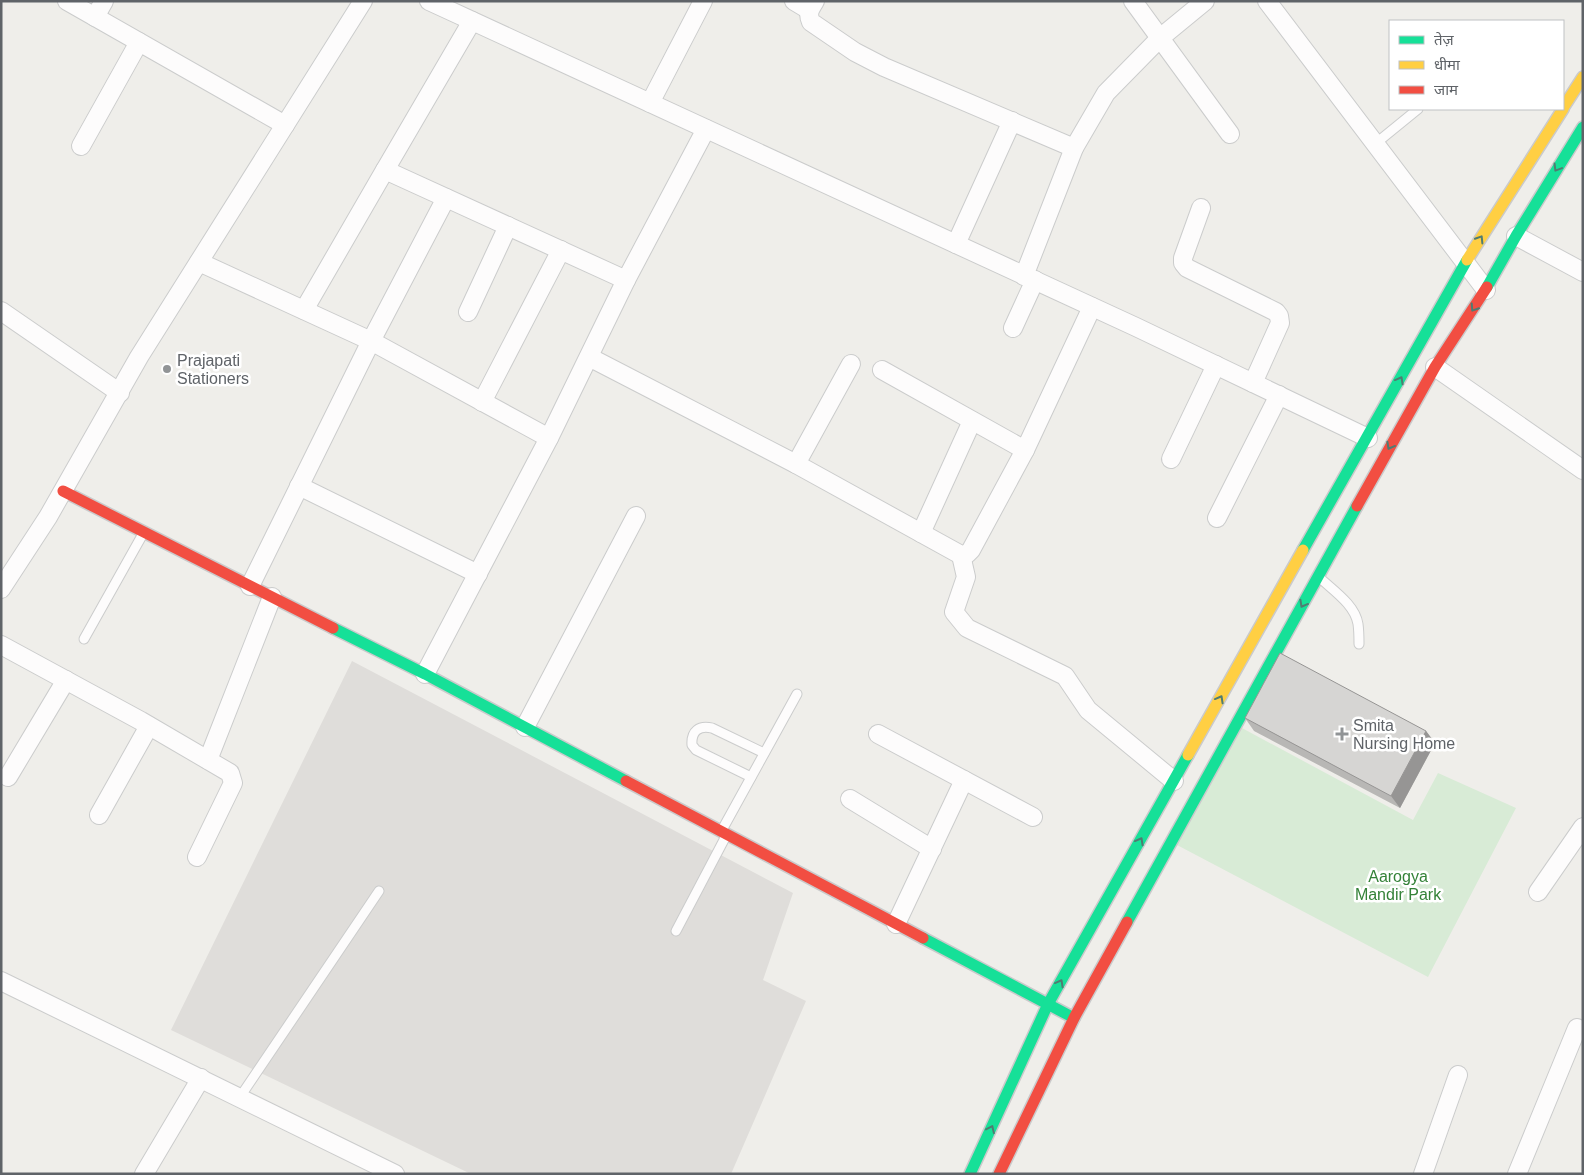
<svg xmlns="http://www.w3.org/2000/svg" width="1584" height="1175" font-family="Helvetica,'Noto Sans Devanagari',sans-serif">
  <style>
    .industrial { fill: #dfddda }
    .green { fill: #d8ebd6 }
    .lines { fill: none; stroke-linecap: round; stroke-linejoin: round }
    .lane-casing { stroke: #cbcccc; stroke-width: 11 }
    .street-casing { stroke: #cbcccc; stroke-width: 20 }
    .fast-casing { stroke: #cacacb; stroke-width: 14 }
    .slow-casing { stroke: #cacacb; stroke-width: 14 }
    .jam-casing { stroke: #cacacb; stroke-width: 14 }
    .lane { stroke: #fdfcfc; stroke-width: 9 }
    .street { stroke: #fdfcfc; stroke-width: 18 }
    .fast { stroke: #16e098; stroke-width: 11 }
    .slow { stroke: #ffcf43; stroke-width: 11 }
    .jam { stroke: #f24e42; stroke-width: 11 }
    .wall { fill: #b8b7b5 }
    .shaded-wall { fill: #969594 }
    .building { fill: #d6d5d3; stroke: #969594 }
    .oneway { stroke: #507c72 }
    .poi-dot { fill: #919496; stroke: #fff; stroke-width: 2 }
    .labels { text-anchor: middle; stroke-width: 5; stroke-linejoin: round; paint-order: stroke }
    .poi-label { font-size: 16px; fill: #5f6368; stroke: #fff; text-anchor: start }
    .park-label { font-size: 16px; fill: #348238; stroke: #fff }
  </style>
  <rect width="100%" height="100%" fill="#efeeea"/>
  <!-- industrial -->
  <polygon class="industrial" points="352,661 793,893 763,980 806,1001 731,1174 471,1174 171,1030"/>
  <!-- green -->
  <polygon class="green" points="1242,728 1413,820 1438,773 1516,808 1428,977 1177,845"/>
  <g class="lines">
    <!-- lane casing -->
    <g class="lane-casing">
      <g id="lane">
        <polyline points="1375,144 1418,109"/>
        <path d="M 1320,578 C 1334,591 1355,605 1358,624 C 1359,631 1359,638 1359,644"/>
        <polyline points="84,639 144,532"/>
        <path d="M 751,777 L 696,750 L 692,745 C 691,731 699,725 712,728 L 764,753"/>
        <polyline points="722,830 797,694"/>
        <polyline points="676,931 726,836"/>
        <polyline points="240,1097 379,891"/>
      </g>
    </g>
    <!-- street casing -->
    <g class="street-casing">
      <g id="street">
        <polyline points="67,1 285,125"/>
        <polyline points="429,1 1136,327 1368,438"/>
        <polyline points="794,1 809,10"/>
        <path d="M 815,1 C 810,9 807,13 811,22 L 855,52 L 884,67 L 1074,148"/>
        <polyline points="1133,1 1230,134"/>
        <polyline points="1267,1 1486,290"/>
        <polyline points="95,17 104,1"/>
        <polyline points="650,103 703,1"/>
        <polyline points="81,146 139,42"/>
        <polyline points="385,170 472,21"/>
        <polyline points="1201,208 1183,258 1183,263 1187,268 1276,312 1279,316 1280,323 1253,383"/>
        <polyline points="1516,236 1583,272"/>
        <polyline points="956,244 1012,121"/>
        <polyline points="199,262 371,341 549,438"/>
        <polyline points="1024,276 1074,148 1106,93 1160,38 1205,1"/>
        <polyline points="626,280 706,129"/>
        <polyline points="304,310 385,170 626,280 549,438 425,674"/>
        <polyline points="1,311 120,393"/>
        <polyline points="468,312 508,226"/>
        <polyline points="1013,328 1035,280"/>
        <polyline points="589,357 796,464 961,555 967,554 971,550 1025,450"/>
        <polyline points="1435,367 1583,470"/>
        <polyline points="882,370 1025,450 1092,307"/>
        <polyline points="482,402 561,250"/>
        <polyline points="1171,459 1216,365"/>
        <polyline points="796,464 851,364"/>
        <polyline points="299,486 478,574"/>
        <polyline points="1217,518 1279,395"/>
        <polyline points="921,533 972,421"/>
        <polyline points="961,555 966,577 954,612 967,628 1065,676 1088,710 1174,781"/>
        <polyline points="250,586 371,341 446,198"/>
        <polyline points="1,589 48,517 139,357 363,1"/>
        <polyline points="1,645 141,721 230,773 233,783 197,857"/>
        <polyline points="525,727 636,516"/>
        <polyline points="878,734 1033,817"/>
        <polyline points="208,760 272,597"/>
        <polyline points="8,777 66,680"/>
        <polyline points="850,799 932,849"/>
        <polyline points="99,815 149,726"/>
        <polyline points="1538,892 1583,827"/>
        <polyline points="896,924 964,780"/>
        <polyline points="1,981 395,1174"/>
        <polyline points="144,1174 201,1078"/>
        <polyline points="1423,1174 1458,1075"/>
        <polyline points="1517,1174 1577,1028"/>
      </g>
    </g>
    <!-- fast casing -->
    <g class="fast-casing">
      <g id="fast">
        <polyline points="1487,287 1516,236 1583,127"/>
        <polyline points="1303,550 1467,260"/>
        <polyline points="333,628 425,674 626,781"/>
        <polyline points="1127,922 1357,506"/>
        <polyline points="923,938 1074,1018"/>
        <polyline points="970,1174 1048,1004 1188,755"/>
      </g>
    </g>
    <!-- slow casing -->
    <g class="slow-casing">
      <g id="slow">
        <polyline points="1563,108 1583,77"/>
        <polyline points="1467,260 1563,109"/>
        <polyline points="1188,755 1303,550"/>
      </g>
    </g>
    <!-- jam casing -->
    <g class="jam-casing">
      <g id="jam">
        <polyline points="63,491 333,628"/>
        <polyline points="1357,506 1435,367 1487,287"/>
        <polyline points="626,781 923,938"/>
        <polyline points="999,1174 1074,1018 1127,922"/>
      </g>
    </g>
    <!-- lane -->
    <use href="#lane" class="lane"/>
    <!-- street -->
    <use href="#street" class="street"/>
    <!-- fast -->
    <use href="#fast" class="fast"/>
    <!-- slow -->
    <use href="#slow" class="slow"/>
    <!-- jam -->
    <use href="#jam" class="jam"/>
  </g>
  <!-- wall -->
  <polygon class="wall" points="1245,718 1426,731 1435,743 1400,808 1254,731"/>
  <!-- shaded-wall -->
  <polygon class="shaded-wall" points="1426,731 1435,743 1400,808 1391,796"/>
  <!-- building -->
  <polygon class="building" points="1280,653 1426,731 1391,796 1245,718"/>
  <!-- one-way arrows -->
  <defs><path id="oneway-chevron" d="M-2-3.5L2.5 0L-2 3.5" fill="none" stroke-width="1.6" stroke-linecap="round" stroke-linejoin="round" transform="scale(1.25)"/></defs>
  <g class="oneway">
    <use href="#oneway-chevron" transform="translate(1557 168) rotate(121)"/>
    <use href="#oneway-chevron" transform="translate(1480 239) rotate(-58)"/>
    <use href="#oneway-chevron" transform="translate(1474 308) rotate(123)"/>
    <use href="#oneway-chevron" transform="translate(1400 380) rotate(-61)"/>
    <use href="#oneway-chevron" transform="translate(1390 446) rotate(119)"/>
    <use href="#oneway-chevron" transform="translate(1303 604) rotate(119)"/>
    <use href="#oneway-chevron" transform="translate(1220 699) rotate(-61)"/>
    <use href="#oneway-chevron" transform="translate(1140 841) rotate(-61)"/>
    <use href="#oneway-chevron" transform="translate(1060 983) rotate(-61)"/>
    <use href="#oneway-chevron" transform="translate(991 1129) rotate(-65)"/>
  </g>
  <!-- markers -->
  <g class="poi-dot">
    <circle cx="167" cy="369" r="5"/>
    <path d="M1339.5 726.5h5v5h5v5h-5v5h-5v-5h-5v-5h5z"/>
  </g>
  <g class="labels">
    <!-- poi labels -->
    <g class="poi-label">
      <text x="177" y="366">Prajapati<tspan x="177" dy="18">Stationers</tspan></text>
      <text x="1353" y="731">Smita<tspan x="1353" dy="18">Nursing Home</tspan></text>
    </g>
    <!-- park labels -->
    <g class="park-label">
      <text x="1398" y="882">Aarogya<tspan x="1398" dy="18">Mandir Park</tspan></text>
    </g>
  </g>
  <!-- border -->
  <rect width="1584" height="1175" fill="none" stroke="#5f6368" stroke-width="5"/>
  <!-- legend -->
  <rect x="1389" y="20" width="175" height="90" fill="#ffffff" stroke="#bfc1c3"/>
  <rect x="1399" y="36" width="25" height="8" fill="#16e098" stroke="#bfc1c3"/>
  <text x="1434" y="45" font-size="15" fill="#5f6368">तेज़</text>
  <rect x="1399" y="61" width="25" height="8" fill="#ffcf43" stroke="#bfc1c3"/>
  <text x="1434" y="70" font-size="15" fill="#5f6368">धीमा</text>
  <rect x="1399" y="86" width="25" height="8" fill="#f24e42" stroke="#bfc1c3"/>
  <text x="1434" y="95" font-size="15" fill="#5f6368">जाम</text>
</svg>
